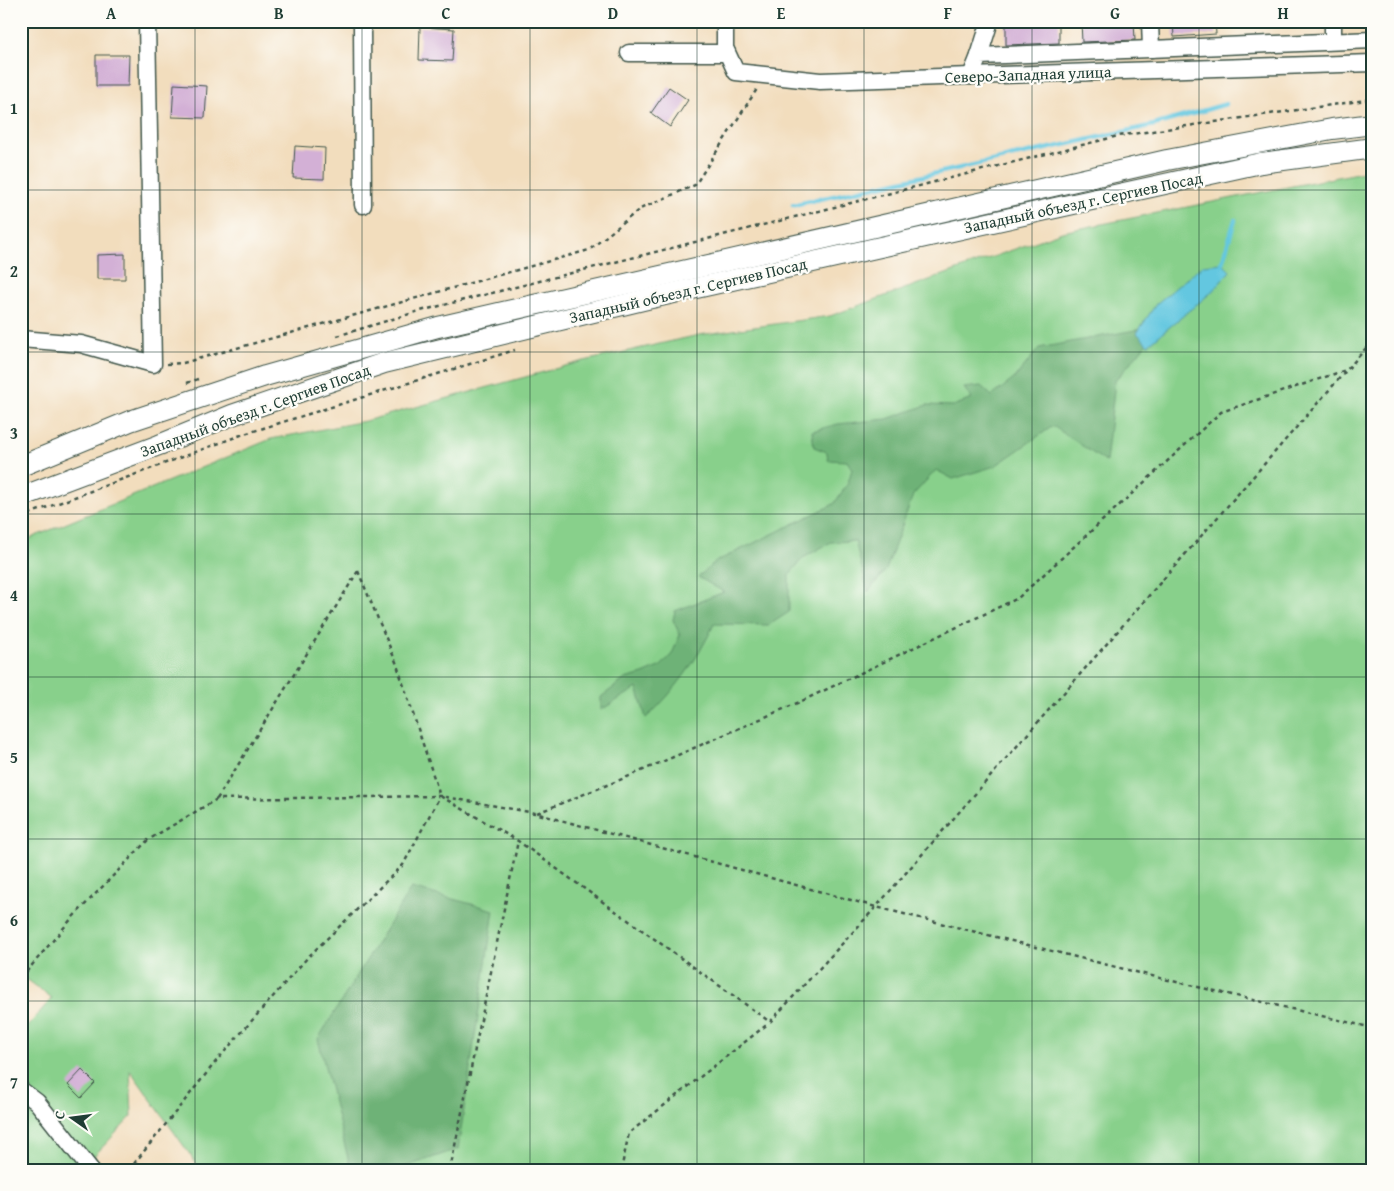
<svg xmlns="http://www.w3.org/2000/svg" width="1394" height="1191" font-family="'Gentium Book Plus',serif">
  <style>
    .green { fill: #88d08b; stroke: #548660 }
    .forest { fill: #6eb277; stroke: #467856 }
    .water { fill: #63c7e0; stroke: #41828a }
    .lines { fill: none; stroke-linecap: round; stroke-linejoin: round }
    .stream { stroke: #63c7e0; stroke-width: 4.5 }
    .building { fill: #d3b0d6 }
    .minor-casing { stroke: #3f5549; stroke-width: 19 }
    .major-casing { stroke: #3f5549; stroke-width: 22 }
    .path { stroke: #3f5549; stroke-width: 2.5; stroke-dasharray: 4 4; stroke-linecap: butt }
    .minor { stroke: #fff; stroke-width: 16 }
    .major { stroke: #fff; stroke-width: 20 }
    .grid { fill: none; stroke: #1f3d34; stroke-width: 1; stroke-opacity: 0.55 }
    .labels { text-anchor: middle; stroke-width: 4.5; stroke-linejoin: round; paint-order: stroke }
    .street-label { font-size: 16px; fill: #1f3d34; stroke: #fdfcf7 }
    .neatline { fill: none; stroke: #1f3d34; stroke-width: 2 }
    .grid-label { font-size: 16px; text-anchor: middle; font-weight: bold; fill: #1f3d34 }
  </style>
  <rect width="100%" height="100%" fill="#fdfcf7"/>
  <filter id="ink" filterUnits="userSpaceOnUse"><feTurbulence type="fractalNoise" baseFrequency=".02" numOctaves="2"/><feDisplacementMap in="SourceGraphic" scale="10" xChannelSelector="R" yChannelSelector="G"/><feConvolveMatrix kernelMatrix="1 2 1 2 8 2 1 2 1" color-interpolation-filters="sRGB"/></filter>
  <filter id="wash" filterUnits="userSpaceOnUse"><feTurbulence type="fractalNoise" baseFrequency=".0096" numOctaves="4" result="noise"/><feDisplacementMap in="SourceGraphic" scale="20" xChannelSelector="R" yChannelSelector="G"/><feGaussianBlur stdDeviation="1.12" result="paint"/><feColorMatrix in="noise" values="0 0 0 0 0 0 0 0 0 0 0 0 0 0 0 0 0 1.4 0 .05"/><feComposite in="paint" operator="in"/></filter>
  <g filter="url(#wash)">
    <rect width="100%" height="100%" fill="#f2ddbd"/>
    <!-- green -->
    <polygon class="green" points="1373,170 1373,1170 201,1170 130,1070 132,1116 94,1156 106,1170 21,1170 21,1034 52,998 21,975 21,542 271,439 365,421 580,362 699,335 830,316 1062,232"/>
    <!-- forest -->
    <g class="forest">
      <path d="M 1162,325 L 1115,381 L 1106,462 L 1053,426 L 995,466 L 953,479 L 936,470 L 913,495 L 886,570 L 868,592 L 855,541 L 831,542 L 803,558 L 789,575 L 789,612 L 769,625 L 714,624 C 698,659 675,692 646,718 L 637,688 L 601,710 L 601,697 L 625,679 L 643,674 L 661,666 L 672,654 L 680,635 L 673,620 L 675,611 L 724,592 L 698,577 L 715,562 L 834,504 L 848,483 L 852,469 L 847,461 L 828,460 L 827,452 L 814,447 L 812,431 L 838,424 L 887,419 L 927,405 L 953,406 L 972,399 L 964,388 L 981,386 L 992,396 L 1015,378 L 1039,348 Z"/>
      <polygon points="411,888 494,910 458,1149 396,1170 351,1170 318,1039"/>
    </g>
    <!-- water -->
    <polygon class="water" points="1222,263 1230,271 1213,291 1148,345 1137,333 1156,304 1203,265"/>
    <g class="lines">
      <!-- stream -->
      <g class="stream">
        <polyline points="793,205 1154,125 1226,104"/>
        <polyline points="1222,263 1235,220"/>
      </g>
    </g>
    <g id="blocks">
      <!-- building -->
      <g class="building">
        <polygon points="1006,21 1059,21 1059,43 1006,45"/>
        <polygon points="1081,21 1134,21 1135,40 1082,42"/>
        <polygon points="1173,21 1215,21 1216,34 1174,37"/>
        <polygon points="420,27 454,29 452,61 419,60"/>
        <polygon points="96,55 129,55 128,86 96,86"/>
        <polygon points="174,84 207,86 205,118 172,117"/>
        <polygon points="669,87 688,100 670,127 651,113"/>
        <polygon points="295,146 325,148 324,179 293,178"/>
        <polygon points="125,254 125,279 97,279 97,255"/>
        <polygon points="82,1070 95,1083 81,1098 68,1085"/>
      </g>
    </g>
  </g>
  <g filter="url(#ink)">
    <use href="#blocks" fill-opacity="0" stroke="#3f5549" stroke-width="1"/>
    <g class="lines">
      <!-- minor casing -->
      <g class="minor-casing">
        <g id="minor">
          <polyline points="362,21 363,205"/>
          <polyline points="725,21 725,48 736,72 820,81 1373,63"/>
          <polyline points="1150,21 1151,49"/>
          <polyline points="1333,41 1333,21"/>
          <polyline points="629,53 727,53"/>
          <polyline points="979,56 990,21"/>
          <polyline points="971,76 979,56 1373,40"/>
          <polyline points="21,339 81,344 153,364 147,21"/>
          <polyline points="21,1090 37,1102 91,1170"/>
        </g>
      </g>
      <!-- major casing -->
      <g class="major-casing">
        <g id="major">
          <polyline points="21,466 130,421 265,376 438,327 1167,160 1332,129 1373,124"/>
          <polyline points="21,497 159,445 232,415 384,363 647,299 1046,210 1261,163 1373,148"/>
        </g>
      </g>
      <!-- path -->
      <g class="path">
        <polyline points="337,336 416,312 1118,136 1373,99"/>
        <polyline points="167,364 183,363 589,250 640,209 695,185 757,89"/>
        <polyline points="187,383 198,379"/>
        <polyline points="21,517 241,435 515,350"/>
        <polyline points="358,571 396,662 440,796 518,841 770,1022 876,907 1373,340"/>
        <polyline points="217,799 358,571"/>
        <polyline points="537,813 632,775 804,700 1018,598 1221,412 1346,370"/>
        <polyline points="21,978 73,917 148,840 217,799 440,796 535,813 876,907 1164,979 1373,1028"/>
        <polyline points="129,1170 218,1059 308,957 403,865 440,796"/>
        <polyline points="450,1170 518,841"/>
        <polyline points="621,1170 629,1133 769,1023"/>
      </g>
      <!-- minor -->
      <use href="#minor" class="minor"/>
      <!-- major -->
      <use href="#major" class="major"/>
    </g>
  </g>
  <!-- grid -->
  <path class="grid" d="M 195,21 L 195,1170M 362,21 L 362,1170M 530,21 L 530,1170M 697,21 L 697,1170M 864,21 L 864,1170M 1032,21 L 1032,1170M 1199,21 L 1199,1170M 21,190 L 1373,190M 21,352 L 1373,352M 21,514 L 1373,514M 21,677 L 1373,677M 21,839 L 1373,839M 21,1001 L 1373,1001"/>
  <g class="labels">
    <!-- street labels -->
    <g class="street-label">
      <text transform="translate(1028 74) rotate(-2)" y="6">Северо-Западная улица</text>
      <text transform="translate(1083 202) rotate(-12)" y="6">Западный объезд г. Сергиев Посад</text>
      <text transform="translate(688 290) rotate(-13)" y="6">Западный объезд г. Сергиев Посад</text>
      <text transform="translate(255 410) rotate(-20)" y="6">Западный объезд г. Сергиев Посад</text>
    </g>
  </g>
  <!-- margin -->
  <rect width="1394" height="1191" fill="none" stroke="#fdfcf7" stroke-width="55"/>
  <!-- north arrow -->
  <g transform="translate(72 1118) rotate(284)" stroke="#fdfcf7" stroke-width="4" paint-order="stroke">
  <path d="M0-4L9 19L0 12L-9 19Z" fill="#1f3d34"/>
  <text y="-8" font-size="14" font-weight="bold" text-anchor="middle" fill="#1f3d34">С</text>
  </g>
  <rect x="28" y="28" width="1338" height="1136" class="neatline"/>
  <g class="grid-label">
    <text x="111" y="19">A</text>
    <text x="279" y="19">B</text>
    <text x="446" y="19">C</text>
    <text x="613" y="19">D</text>
    <text x="781" y="19">E</text>
    <text x="948" y="19">F</text>
    <text x="1115" y="19">G</text>
    <text x="1283" y="19">H</text>
    <text x="14" y="114">1</text>
    <text x="14" y="277">2</text>
    <text x="14" y="439">3</text>
    <text x="14" y="601">4</text>
    <text x="14" y="763">5</text>
    <text x="14" y="926">6</text>
    <text x="14" y="1088">7</text>
  </g>
</svg>
